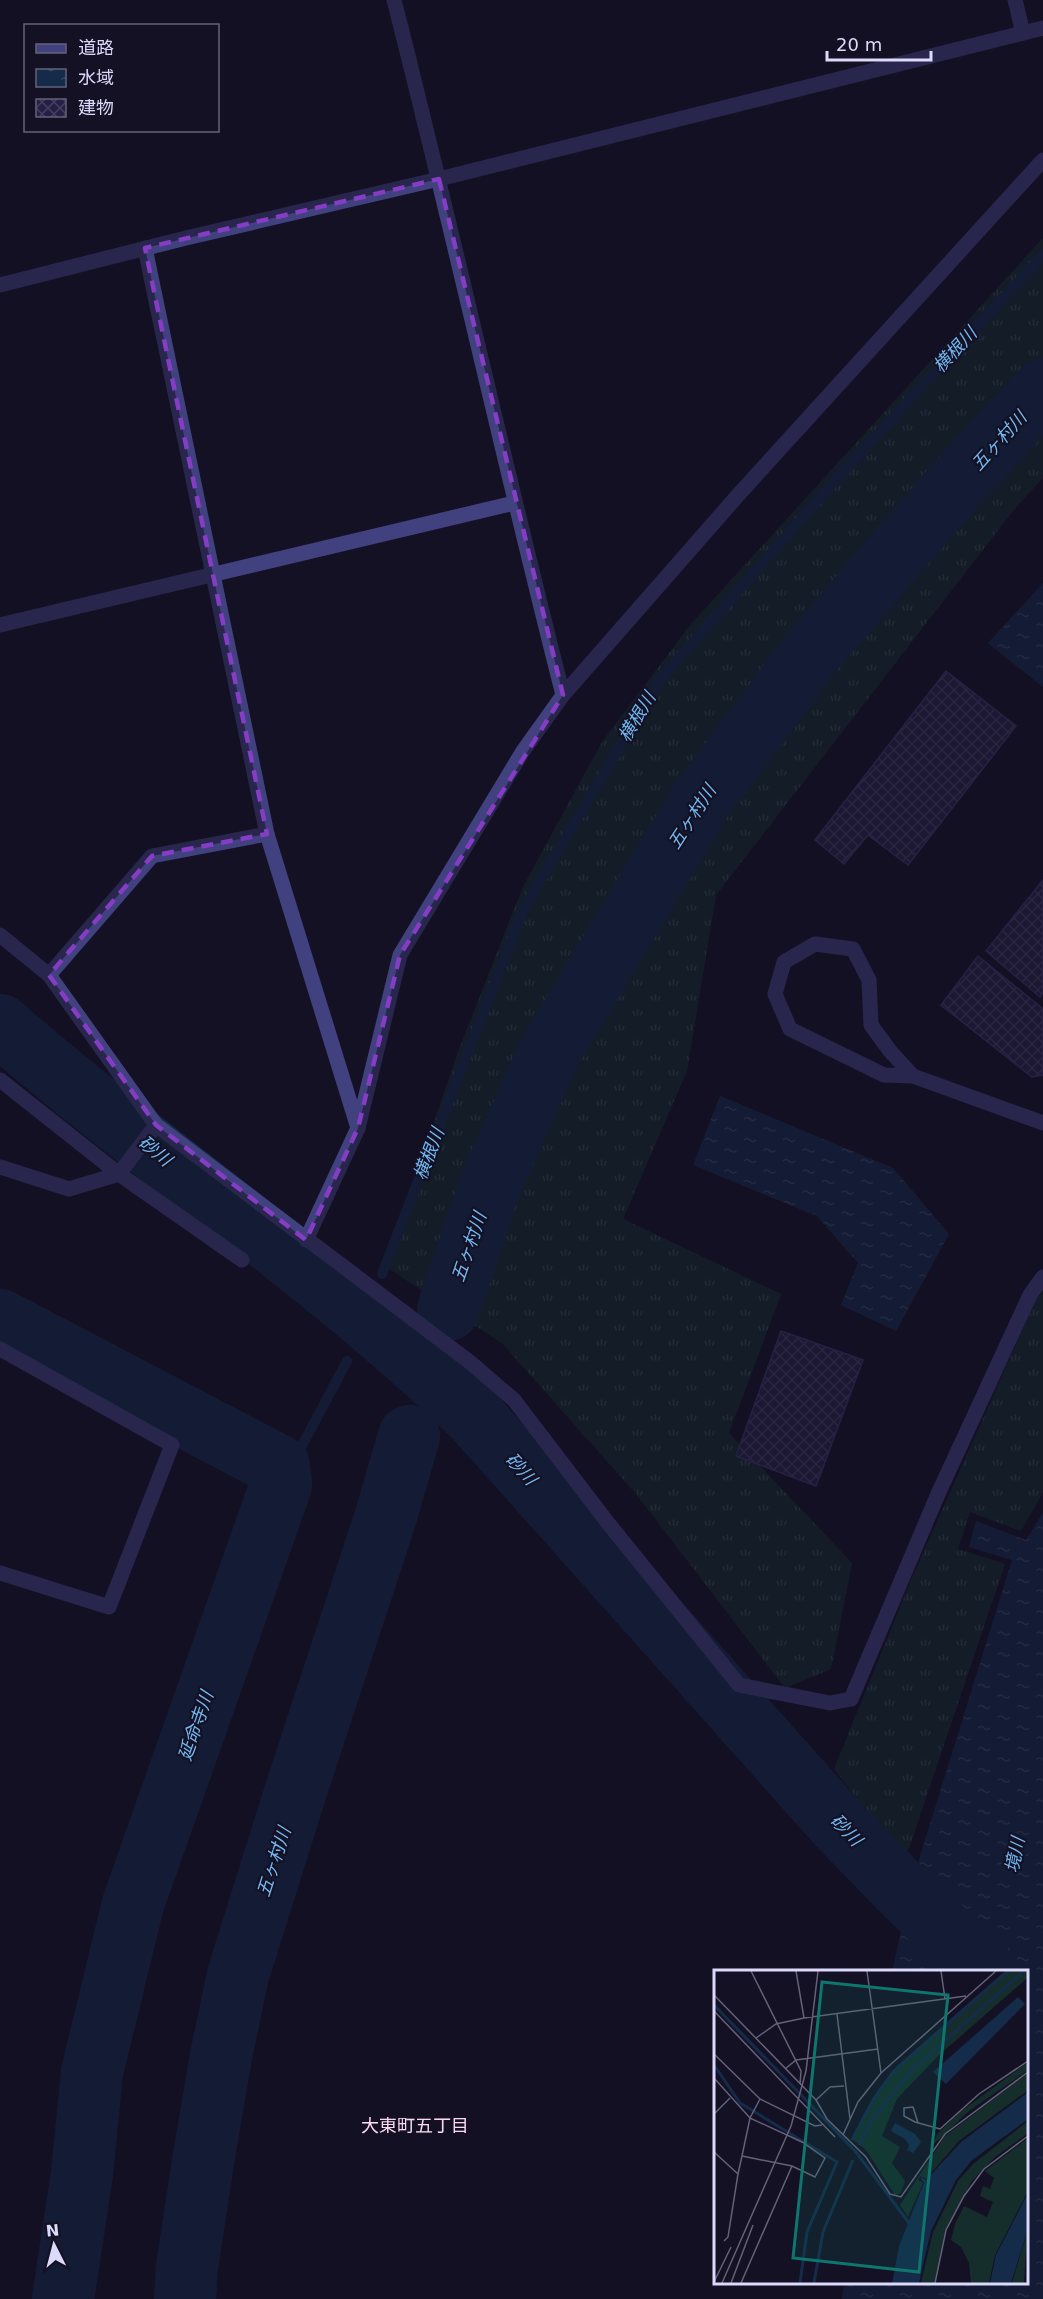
<svg xmlns="http://www.w3.org/2000/svg" width="1043" height="2299" font-family="'DejaVu Sans','Noto Sans JP',sans-serif">
  <style>
    .grass { fill: url(#grass-tufts) }
    .water { fill: url(#water-ripples) }
    .lines { fill: none; stroke-linecap: round; stroke-linejoin: round }
    .stream { stroke: #152b4a; stroke-width: 10 }
    .river { stroke: #152b4a; stroke-width: 62 }
    .building { fill: url(#building-cross-hatch); stroke: #3e346d; stroke-width: 1.5 }
    .street { stroke: #42417f; stroke-width: 15 }
    .marked { fill: none; stroke: #853dc5; stroke-width: 4.5; stroke-dasharray: 12 8; stroke-linejoin: round }
    .labels { text-anchor: middle; stroke-width: 4.5; stroke-linejoin: round; paint-order: stroke }
    .water-label { font-size: 18px; font-style: italic; fill: #71b8f1; stroke: #141124 }
    .neighbourhood-label { font-size: 18px; fill: #fbdaf0; stroke: #141124 }
    .inset-river { fill: none; stroke: #152b4a; stroke-width: 3 }
    .inset-road { fill: none; stroke: #64617a; stroke-width: 1.5 }
    .view { fill: #0f766e; fill-opacity: 0.15; stroke: #0f766e; stroke-width: 3 }
    .inset-edge { fill: none; stroke: #dcd9fb; stroke-width: 3 }
  </style>
  <defs>
    <pattern id="grass-tufts" width="24" height="20" patternUnits="userSpaceOnUse" patternTransform="scale(1.5)"><rect width="24" height="20" fill="#152e2c"/><path d="M3 7l-1-3M5 7V3M7 7l1-3M15 17l-1-3M17 17v-4M19 17l1-3" fill="none" stroke="#364c4c"/></pattern>
    <pattern id="water-ripples" width="26" height="14" patternUnits="userSpaceOnUse" patternTransform="scale(1.5)"><rect width="26" height="14" fill="#152b4a"/><path d="M2 4q2-2 4 0t4 0M15 11q2-2 4 0t4 0" fill="none" stroke="#364965"/></pattern>
    <pattern id="building-cross-hatch" width="8" height="8" patternUnits="userSpaceOnUse" patternTransform="scale(1.5)"><rect width="8" height="8" fill="#261f44"/><path d="M0 0l8 8M0 8l8-8" fill="none" stroke="#453f60"/></pattern>
  </defs>
  <rect width="100%" height="100%" fill="#141124"/>
  <!-- grass -->
  <g class="grass">
    <polygon points="1043,238 1043,478 1016,507 716,895 687,1071 623,1219 781,1294 729,1433 852,1563 831,1669 785,1688 637,1495 503,1344 385,1266 458,1052 523,887 602,742 691,624"/>
    <polygon points="1043,1292 1043,1492 1021,1531 970,1512 958,1549 1005,1564 905,1860 834,1769 912,1578 1036,1300"/>
  </g>
  <!-- water -->
  <g class="water">
    <polygon points="1043,583 1043,687 988,643"/>
    <polygon points="720,1096 893,1168 949,1234 896,1331 841,1305 858,1263 817,1216 693,1165"/>
    <polygon points="1043,1513 1043,2299 842,2299 844,2283 1026,2282 1026,1972 892,1972 913,1879 1012,1560 969,1547 976,1521 1026,1540"/>
  </g>
  <g class="lines">
    <!-- stream -->
    <g class="stream">
      <polyline points="382,1274 523,910 659,681 832,484 1043,255"/>
      <polyline points="281,1485 347,1361"/>
    </g>
    <!-- river -->
    <g class="river">
      <path d="M 0,1025 C 155,1160 328,1274 475,1417 L 840,1826 L 898,1886 L 986,1972"/>
      <polyline points="448,1310 491,1183 549,1053 702,799 816,647 958,482 1043,390"/>
      <polyline points="0,1320 279,1466 281,1485 133,1904 92,2072 82,2174 63,2299"/>
      <polyline points="185,2299 187,2267 203,2162 221,2056 238,1975 297,1787 386,1516 409,1436"/>
    </g>
  </g>
  <!-- building -->
  <g class="building">
    <polygon points="946,671 1016,726 908,865 868,835 844,864 815,840"/>
    <polygon points="1043,880 1043,993 1040,997 986,951"/>
    <polygon points="978,956 1043,1009 1043,1075 1032,1077 941,1005"/>
    <polygon points="781,1331 863,1360 816,1486 736,1456"/>
  </g>
  <g class="lines">
    <!-- street -->
    <g class="street">
      <path d="M 394,0 C 453,231 504,464 563,695"/>
      <polyline points="1015,0 1023,33"/>
      <polyline points="145,248 267,834 358,1128"/>
      <polyline points="0,285 186,238 439,179 1043,28"/>
      <polyline points="0,625 514,503"/>
      <polyline points="0,935 49,975 156,1125 471,1363 514,1400 608,1523 739,1685 830,1703 851,1699 938,1494 1030,1295 1043,1277"/>
      <polyline points="49,975 152,856 267,834"/>
      <polyline points="913,1076 890,1051 871,1025 869,980 853,949 815,944 784,962 775,994 790,1029 884,1075 913,1076 1043,1123"/>
      <polyline points="0,1080 119,1174 242,1260"/>
      <polyline points="0,1167 69,1189 119,1174"/>
      <polyline points="119,1174 156,1125"/>
      <polyline points="306,1240 358,1128 400,955 523,751 563,695 739,494 1043,160"/>
      <polyline points="0,1349 172,1445 109,1607 0,1573"/>
    </g>
  </g>
  <!-- marked area -->
  <path d="M0 0H1043V2299H0ZM 439,179 L 563,695 L 400,955 L 358,1128 L 306,1240 L 156,1125 L 49,975 L 152,856 L 267,834 L 145,248 Z" fill="#141124" fill-opacity=".55" fill-rule="evenodd"/>
  <path class="marked" d="M 439,179 L 563,695 L 400,955 L 358,1128 L 306,1240 L 156,1125 L 49,975 L 152,856 L 267,834 L 145,248 Z"/>
  <g class="labels">
    <!-- water labels -->
    <g class="water-label">
      <text transform="translate(955 350) rotate(-47)" y="6">横根川</text>
      <text transform="translate(999 441) rotate(-48)" y="6">五ヶ村川</text>
      <text transform="translate(637 717) rotate(-59)" y="6">横根川</text>
      <text transform="translate(692 817) rotate(-57)" y="6">五ヶ村川</text>
      <text transform="translate(155 1151) rotate(39)" y="6">砂川</text>
      <text transform="translate(429 1154) rotate(-69)" y="6">横根川</text>
      <text transform="translate(469 1247) rotate(-71)" y="6">五ヶ村川</text>
      <text transform="translate(521 1469) rotate(48)" y="6">砂川</text>
      <text transform="translate(196 1726) rotate(-71)" y="6">延命寺川</text>
      <text transform="translate(846 1830) rotate(46)" y="6">砂川</text>
      <text transform="translate(1015 1855) rotate(-79)" y="6">境川</text>
      <text transform="translate(274 1862) rotate(-72)" y="6">五ヶ村川</text>
    </g>
    <!-- neighbourhood labels -->
    <g class="neighbourhood-label">
      <text x="415" y="2132">大東町五丁目</text>
    </g>
  </g>
  <!-- overview -->
  <g transform="translate(714 1970)">
    <rect width="314" height="314" fill="#141124"/>
    <path d="M 291,1 L 313,1 L 313,8 L 224,86 L 183,129 L 168,166 L 186,177 L 178,193 L 191,211 L 187,223 L 181,225 L 152,180 L 138,169 L 150,144 L 183,96 ZM 313,93 L 313,101 L 255,141 L 219,175 L 223,164 L 246,142 ZM 313,104 L 313,121 L 245,171 L 212,209 L 206,206 L 204,210 L 209,213 L 194,247 L 186,235 L 231,166 ZM 313,152 L 313,164 L 281,187 L 258,211 L 231,260 L 220,313 L 207,313 L 219,262 L 244,211 L 259,194 ZM 313,169 L 313,223 L 281,285 L 275,313 L 257,313 L 255,293 L 247,277 L 237,270 L 241,254 L 250,236 L 273,247 L 279,232 L 266,226 L 269,216 L 276,219 L 280,208 L 271,201 ZM 313,264 L 310,313 L 298,313 L 311,269 Z" fill="#152e2c"/>
    <path d="M 304,27 L 311,34 L 232,114 L 219,102 ZM 313,123 L 313,150 L 257,191 L 242,210 L 217,261 L 205,313 L 178,313 L 185,276 L 210,213 L 206,207 L 212,210 L 247,172 ZM 181,153 L 201,164 L 207,172 L 199,183 L 193,180 L 195,175 L 191,169 L 177,161 ZM 313,225 L 313,262 L 297,313 L 276,313 L 282,285 Z" fill="#152b4a"/>
    <path class="inset-river" d="M 0,35 L 142,182 L 198,257M 0,95 L 26,133 L 123,192 L 93,262 L 86,313M 138,170 L 160,128 L 179,102 L 294,1M 145,175 L 161,146 L 198,100 L 310,1M 100,313 L 109,262 L 139,190"/>
    <path class="inset-road" d="M 37,1 L 87,101 L 86,114M 82,1 L 90,48M 153,1 L 167,103M 227,1 L 231,29M 0,25 L 102,130 L 113,149 L 152,187 L 176,224 L 187,227 L 231,164 L 314,102M 0,41 L 121,167M 123,44 L 136,149M 42,68 L 62,54 L 90,48 L 252,26M 0,84 L 46,129 L 101,156 L 108,155M 71,99 L 82,90 L 164,79M 0,108 L 36,148 L 46,129M 102,130 L 116,117 L 130,116M 0,144 L 16,128M 204,153 L 199,137 L 190,138 L 190,146 L 201,152 L 226,159 L 265,124 L 314,91M 129,165 L 144,132 L 167,103 L 282,1M 0,182 L 24,204M 10,271 L 14,267 L 24,204 L 28,186 L 36,148 L 88,172 L 111,188 L 101,207 L 78,196 L 28,186M 0,312 L 17,277M 8,313 L 77,156 L 92,101 L 104,1M 17,313 L 39,255M 27,313 L 78,196M 221,313 L 232,260 L 250,226 L 270,199 L 314,166"/>
    <path class="view" d="M 108,12 L 234,25 L 205,302 L 79,288 Z"/>
    <rect width="314" height="314" class="inset-edge"/>
  </g>
  <!-- legend -->
  <rect x="24" y="24" width="195" height="108" fill="#141124" stroke="#64617a" stroke-width="1.5"/>
  <rect x="36" y="44" width="30" height="9" fill="#42417f" stroke="#64617a" stroke-width="1.5"/>
  <text x="78" y="54" font-size="18" fill="#dcd9fb">道路</text>
  <rect x="36" y="69" width="30" height="18" fill="url(#water-ripples)" stroke="#64617a" stroke-width="1.5"/>
  <text x="78" y="84" font-size="18" fill="#dcd9fb">水域</text>
  <rect x="36" y="99" width="30" height="18" fill="url(#building-cross-hatch)" stroke="#64617a" stroke-width="1.5"/>
  <text x="78" y="114" font-size="18" fill="#dcd9fb">建物</text>
  <!-- north arrow -->
  <g transform="translate(54 2245) rotate(354)" stroke="#141124" stroke-width="4.5" paint-order="stroke">
  <path d="M0-4.5L10 22L0 15L-10 22Z" fill="#dcd9fb"/>
  <text y="-9" font-size="16" font-weight="bold" text-anchor="middle" fill="#dcd9fb">N</text>
  </g>
  <!-- scale -->
  <path d="M827 51v9h104v-9" fill="none" stroke="#dcd9fb" stroke-width="3"/>
  <text x="836" y="51" font-size="18" fill="#dcd9fb" stroke="#141124" stroke-width="4.5" paint-order="stroke">20 m</text>
</svg>
